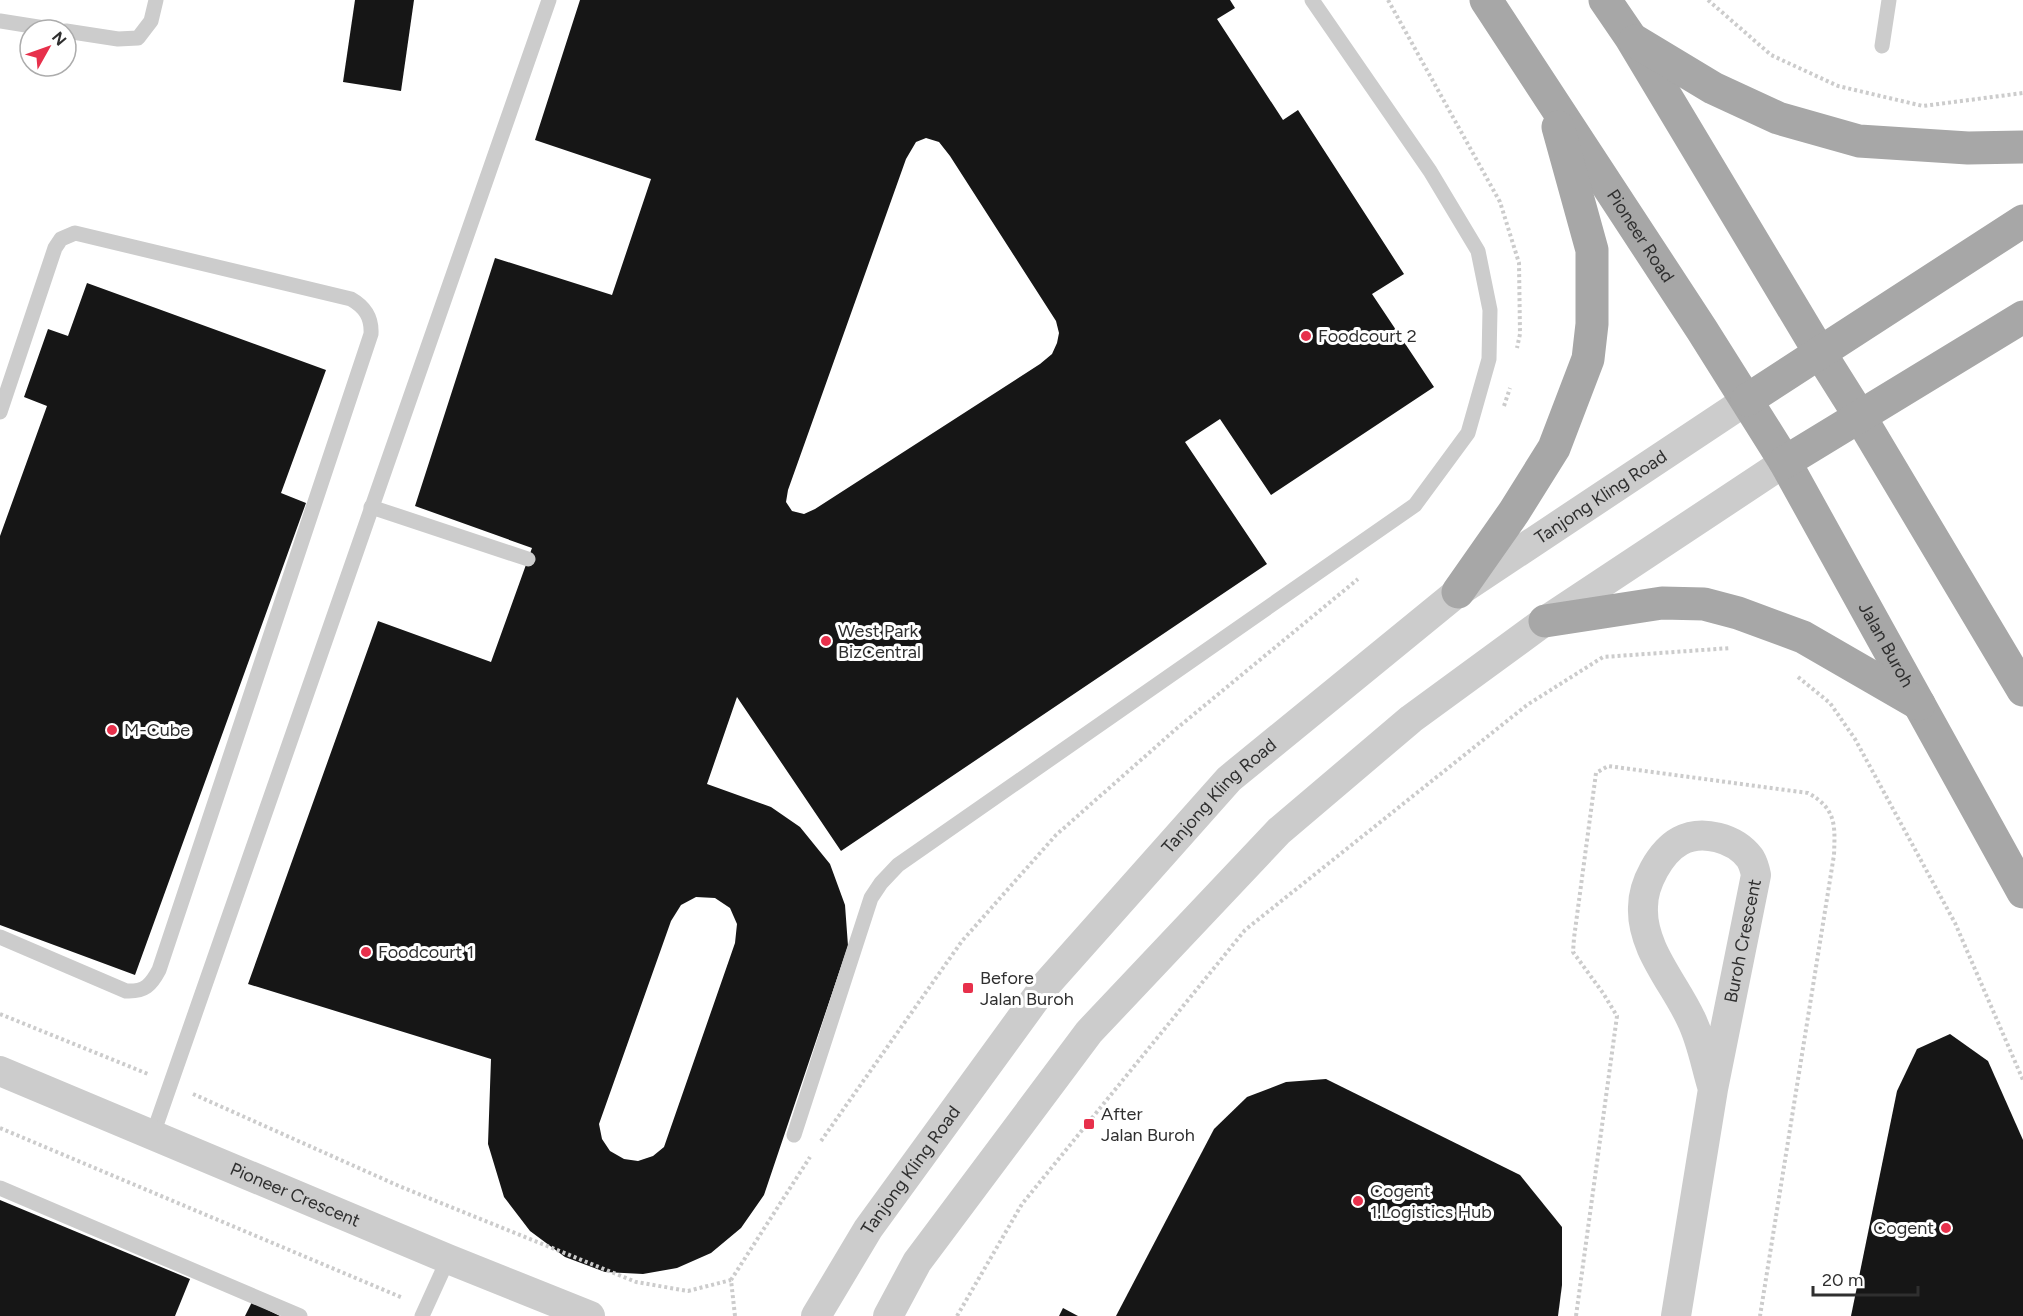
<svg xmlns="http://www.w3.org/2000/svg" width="2023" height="1316" font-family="Figtree,sans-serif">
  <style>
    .building { fill: #161616; fill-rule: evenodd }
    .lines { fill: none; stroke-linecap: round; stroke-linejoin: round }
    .path { stroke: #ccc; stroke-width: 4; stroke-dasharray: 3 3; stroke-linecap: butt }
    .service { stroke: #ccc; stroke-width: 15 }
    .minor { stroke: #ccc; stroke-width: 30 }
    .primary { stroke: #a7a7a7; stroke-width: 33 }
    .poi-dot { fill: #e7304b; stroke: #fff; stroke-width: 2 }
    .labels { text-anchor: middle; stroke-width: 6; stroke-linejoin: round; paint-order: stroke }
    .street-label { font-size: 18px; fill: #2f2f2f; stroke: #fff }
    .poi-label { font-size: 18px; fill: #2f2f2f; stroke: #fff; text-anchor: start }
  </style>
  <rect width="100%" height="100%" fill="#fff"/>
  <!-- building -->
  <g class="building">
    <polygon points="355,0 414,0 401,91 343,82"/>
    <path d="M 580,0 L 1230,0 L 1235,8 L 1217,19 L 1283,120 L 1298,110 L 1404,274 L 1372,294 L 1434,387 L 1271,495 L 1220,419 L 1185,442 L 1267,564 L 841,851 L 737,697 L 707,784 L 771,807 L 800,827 L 830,864 L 845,905 L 848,946 L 764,1195 L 741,1228 L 711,1253 L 677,1268 L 643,1274 L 605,1272 L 565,1257 L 530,1231 L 504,1197 L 488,1144 L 491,1059 L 248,984 L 378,621 L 491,662 L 532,548 L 415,506 L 495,258 L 612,295 L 651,179 L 535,140 ZM 926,138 L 939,142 L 950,156 L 1056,321 L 1059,333 L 1057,343 L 1052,354 L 1040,364 L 815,509 L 804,514 L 792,511 L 786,502 L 788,490 L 906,159 L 916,142 ZM 696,897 L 715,898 L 730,908 L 737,924 L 735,943 L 664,1147 L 653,1156 L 638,1161 L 624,1159 L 610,1151 L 602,1139 L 599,1124 L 671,921 L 681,905 Z"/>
    <polygon points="87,283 326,370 281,493 306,503 135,975 0,925 0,536 47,406 24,397 48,329 68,336"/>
    <polygon points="1950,1034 1988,1061 2023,1140 2023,1316 1851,1316 1897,1091 1917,1049"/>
    <polygon points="1326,1079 1520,1175 1562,1227 1562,1285 1558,1316 1116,1316 1214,1129 1247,1097 1286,1082"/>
    <polygon points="0,1200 190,1279 175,1316 0,1316"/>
    <polygon points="252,1302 280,1316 245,1316"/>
    <polygon points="1063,1308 1078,1316 1059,1316"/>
  </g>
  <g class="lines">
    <!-- path -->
    <g class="path">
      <polyline points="1388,0 1500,202 1519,263 1520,334 1517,348"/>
      <polyline points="1708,0 1771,55 1838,86 1923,106 2023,93"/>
      <polyline points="1504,406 1510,388"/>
      <polyline points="1798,677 1830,703 1855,739 1955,923 2023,1080"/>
      <polyline points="0,1014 148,1074"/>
      <polyline points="193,1094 399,1186 636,1282 688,1291 731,1280"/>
      <polyline points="0,1128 403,1298"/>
      <polyline points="821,1141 962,941 1056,835 1176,729 1358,579"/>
      <polyline points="735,1316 731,1280 810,1157"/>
      <polyline points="957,1316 1022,1204 1245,930 1527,705 1603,657 1731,648"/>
      <path d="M 1576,1316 L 1617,1016 L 1603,993 L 1573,952 L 1574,938 L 1596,773 L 1608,766 L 1808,793 C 1837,809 1835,826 1834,855 L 1760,1316"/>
    </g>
    <!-- service -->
    <g class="service">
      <polyline points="0,21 57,30"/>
      <polyline points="66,31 118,39 138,38 151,21 156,0"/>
      <polyline points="1882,46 1889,0"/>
      <path d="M 0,412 L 55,248 L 61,239 L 75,233 L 351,299 C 365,307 372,317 371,334 L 159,970 C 151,985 145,992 126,991 L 0,937"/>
      <polyline points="371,507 528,559"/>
      <polyline points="153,1134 549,0"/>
      <polyline points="794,1135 871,898 881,883 898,865 1415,505 1468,433 1489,359 1490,310 1478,251 1430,171 1312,0"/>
      <polyline points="0,1188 300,1316"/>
      <polyline points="422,1316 448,1259"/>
    </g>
    <!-- minor -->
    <g class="minor">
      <path id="s1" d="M 0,1071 L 448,1259 L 590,1316"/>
      <path id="s2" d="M 816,1316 L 868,1229 L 1044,987 L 1229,779 L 1458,592 L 1747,400"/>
      <polyline points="888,1316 917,1262 1089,1032 1279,831 1411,719 1545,621 1785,462"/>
      <path id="s3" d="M 1676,1316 L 1713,1089 L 1756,875 C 1755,870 1753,863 1750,858 C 1735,838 1702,829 1680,841 C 1660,852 1643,884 1643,907 C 1641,948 1675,984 1691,1019 C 1702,1041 1706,1067 1713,1089"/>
    </g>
    <!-- primary -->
    <g class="primary">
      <path id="s4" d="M 1486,0 L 1702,330 L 1785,462 L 2023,892"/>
      <polyline points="1605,0 1631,38 1820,353 1859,415 2023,690"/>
      <polyline points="1635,41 1713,88 1778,118 1859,141 1968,148 2023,147"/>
      <polyline points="1747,400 2023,221"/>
      <polyline points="1785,462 2023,317"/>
      <polyline points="1458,592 1514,512 1554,448 1588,359 1592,324 1592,250 1558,127"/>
      <polyline points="1545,621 1662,603 1704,604 1738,613 1803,637 1919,704"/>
    </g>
  </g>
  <!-- markers -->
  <g class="poi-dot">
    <circle cx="1306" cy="336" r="6"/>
    <circle cx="826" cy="641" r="6"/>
    <circle cx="112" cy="730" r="6"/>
    <circle cx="366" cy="952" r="6"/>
    <rect x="962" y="982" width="12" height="12" rx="3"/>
    <rect x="1083" y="1118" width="12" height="12" rx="3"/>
    <circle cx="1358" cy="1201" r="6"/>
    <circle cx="1946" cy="1228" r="6"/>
  </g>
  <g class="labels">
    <!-- street labels -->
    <g class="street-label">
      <text dy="6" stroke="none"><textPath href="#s4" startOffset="282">Pioneer Road</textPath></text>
      <text dy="6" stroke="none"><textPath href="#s2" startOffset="1146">Tanjong Kling Road</textPath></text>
      <text dy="6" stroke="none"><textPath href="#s4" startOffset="759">Jalan Buroh</textPath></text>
      <text dy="6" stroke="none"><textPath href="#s2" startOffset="660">Tanjong Kling Road</textPath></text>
      <text dy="6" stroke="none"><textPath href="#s3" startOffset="381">Buroh Crescent</textPath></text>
      <text dy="6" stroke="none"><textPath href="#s2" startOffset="174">Tanjong Kling Road</textPath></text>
      <text dy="6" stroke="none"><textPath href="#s1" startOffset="320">Pioneer Crescent</textPath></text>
    </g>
    <!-- poi labels -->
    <g class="poi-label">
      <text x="1318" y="342">Foodcourt 2</text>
      <text x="838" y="637">West Park<tspan x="838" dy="21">BizCentral</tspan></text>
      <text x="124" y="736">M-Cube</text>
      <text x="378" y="958">Foodcourt 1</text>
      <text x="980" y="984">Before<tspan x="980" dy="21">Jalan Buroh</tspan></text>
      <text x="1101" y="1120">After<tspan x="1101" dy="21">Jalan Buroh</tspan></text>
      <text x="1370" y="1197">Cogent<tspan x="1370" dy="21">1.Logistics Hub</tspan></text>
      <text x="1934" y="1234" text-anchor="end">Cogent</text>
    </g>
  </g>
  <!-- north arrow -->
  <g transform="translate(48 48) rotate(50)"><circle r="28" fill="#ffffff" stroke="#acacac" stroke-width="1.5"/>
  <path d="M0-4.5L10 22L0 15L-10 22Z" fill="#e7304b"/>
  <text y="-9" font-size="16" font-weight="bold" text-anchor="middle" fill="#2f2f2f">N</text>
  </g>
  <!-- scale -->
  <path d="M1813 1286v9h105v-9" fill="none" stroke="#2f2f2f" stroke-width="3"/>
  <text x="1822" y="1286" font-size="18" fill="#2f2f2f" stroke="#ffffff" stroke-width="4.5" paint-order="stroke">20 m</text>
</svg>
